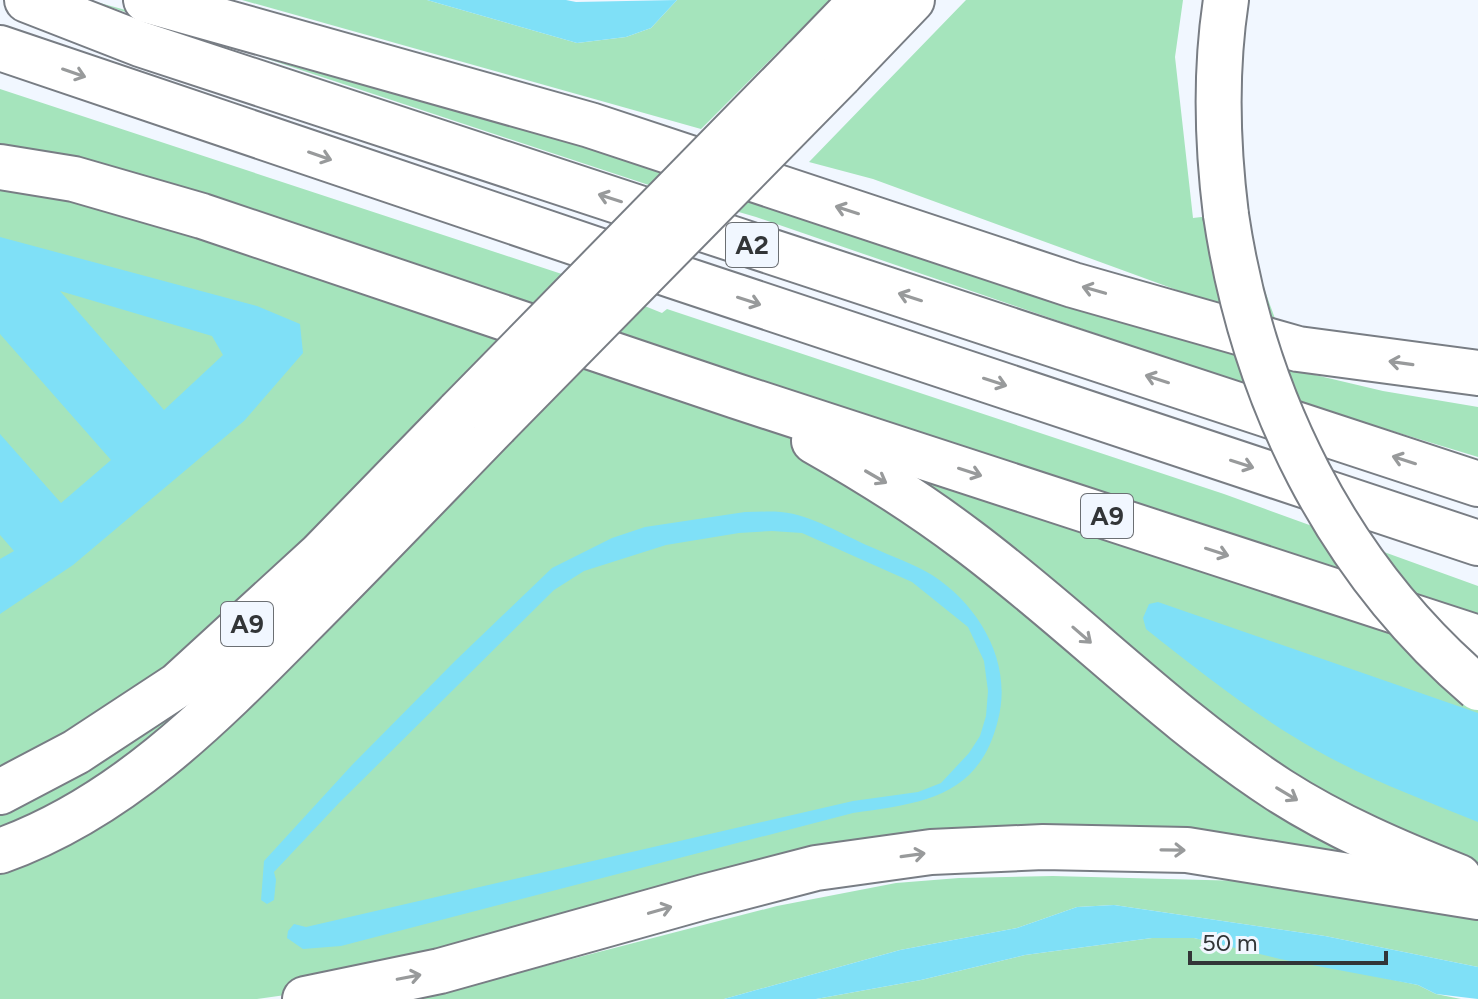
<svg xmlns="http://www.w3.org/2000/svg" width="1478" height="999" font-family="Figtree,sans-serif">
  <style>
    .green { fill: #a5e4bc }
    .water { fill: #7fe0f7; fill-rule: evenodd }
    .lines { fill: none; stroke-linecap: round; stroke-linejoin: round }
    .highway-casing { stroke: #787d84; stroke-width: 48 }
    .highway { stroke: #fff; stroke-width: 44 }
    .highway-bridge-casing { stroke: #787d84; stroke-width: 48; stroke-linecap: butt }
    .highway-bridge { stroke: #fff; stroke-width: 44 }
    .oneway { stroke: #989a9b }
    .labels { text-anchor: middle; stroke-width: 7; stroke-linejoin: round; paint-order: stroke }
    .shield { fill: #f1f7ff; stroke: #6b6f73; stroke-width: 2 }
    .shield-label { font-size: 26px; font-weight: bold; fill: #323537 }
  </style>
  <rect width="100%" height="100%" fill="#f1f7ff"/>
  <!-- green -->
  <g class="green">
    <polygon points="89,0 696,166 1294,370 1383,391 1478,407 1478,457 1277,396 756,217 670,192"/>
    <polygon points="242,0 427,0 577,43 626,37 651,28 677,0 830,0 701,129"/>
    <polygon points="966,0 1183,0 1175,57 1193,218 1244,212 1265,291 1278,327 873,179 809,162"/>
    <polygon points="0,89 583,281 662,313 667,309 1224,494 1478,586 1478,869 1078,835 314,991 257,999 0,999"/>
    <polygon points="1053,876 1244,881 1478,917 1478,967 1325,936 1114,905 1077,907 1017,928 900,950 724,999 417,999 777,906 896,883 959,878"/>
    <polygon points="1152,938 1194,938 1418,985 1436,994 1461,999 816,999 921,980 1025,955"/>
  </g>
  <!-- water -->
  <g class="water">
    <polygon points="427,0 566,0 576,2 677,0 651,28 626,37 577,43"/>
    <path d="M 0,237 L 257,306 L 300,324 L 303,353 L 244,421 L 73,565 L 0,614 L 0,559 L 14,551 L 0,535 L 0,434 L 61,503 L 111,460 L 0,334 ZM 60,291 L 212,336 L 223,355 L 164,410 Z"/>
    <path d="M 745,512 C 757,512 769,511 781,512 C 812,515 843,535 871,547 C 891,556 914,564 932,575 C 980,606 1013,663 998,720 C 979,798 922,803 853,813 L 341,946 L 303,949 L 287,938 L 288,931 L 294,924 L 306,927 L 853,801 L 918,792 L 941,783 L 969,753 L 980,736 L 986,716 L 988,691 L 984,661 L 968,627 L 912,582 L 802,533 L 772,531 L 739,533 L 666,545 L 584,571 L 554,590 L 339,803 L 274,872 L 276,880 L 274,900 L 267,904 L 261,900 L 264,861 L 352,765 L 455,661 L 552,568 L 612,538 L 645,527 Z"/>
    <path d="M 1158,602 L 1478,713 L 1478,822 C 1424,800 1367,779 1316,750 C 1256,716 1200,672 1146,629 L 1143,618 L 1149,604 Z"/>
    <polygon points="1114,905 1325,936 1478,967 1478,999 1436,994 1418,985 1280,959 1194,938 1152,938 1025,955 921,980 816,999 724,999 900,950 1017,928 1077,907"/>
  </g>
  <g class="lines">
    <!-- highway casing -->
    <g class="highway-casing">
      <g id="highway">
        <polyline points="27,0 140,44 1478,484"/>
        <polyline points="146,0 590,125 1073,285 1298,349 1478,373"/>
        <polyline points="0,48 674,276 1478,543"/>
        <polyline points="803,61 862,0"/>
        <polyline points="840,75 912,0"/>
        <polyline points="0,167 74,179 202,216 736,396 1478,638"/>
        <path d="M 1226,215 C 1217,143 1215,72 1226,0"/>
        <path d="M 814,441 C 867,471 918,503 967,540 C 1074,620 1167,717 1279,790 C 1335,826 1398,853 1459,877"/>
        <polyline points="0,792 76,752 178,685 320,555 459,412"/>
        <path d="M 0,851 C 121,808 212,715 300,626 C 366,560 431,492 496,425"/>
        <polyline points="305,999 440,971 704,897 816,868 931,852 1043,847 1187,850 1478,897"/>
      </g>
    </g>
    <!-- highway -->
    <use href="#highway" class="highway"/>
    <!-- highway-bridge casing -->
    <g class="highway-bridge-casing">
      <g id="highway-bridge">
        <path d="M 1226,215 C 1253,397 1336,567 1478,688"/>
        <polyline points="459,412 803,61"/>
        <polyline points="496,425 840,75"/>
      </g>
    </g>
    <!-- highway-bridge -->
    <use href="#highway-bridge" class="highway-bridge"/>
  </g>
  <!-- one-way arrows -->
  <defs><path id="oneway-shaft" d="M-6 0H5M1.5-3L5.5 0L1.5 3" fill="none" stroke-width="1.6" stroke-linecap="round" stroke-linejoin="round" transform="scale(2)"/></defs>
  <g class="oneway">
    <use href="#oneway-shaft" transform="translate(74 73) rotate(19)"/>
    <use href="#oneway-shaft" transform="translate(320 156) rotate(19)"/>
    <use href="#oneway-shaft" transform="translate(610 198) rotate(-162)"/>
    <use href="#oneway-shaft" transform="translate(847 210) rotate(-162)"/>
    <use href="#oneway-shaft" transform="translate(1094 290) rotate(-164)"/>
    <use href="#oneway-shaft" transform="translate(910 297) rotate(-162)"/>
    <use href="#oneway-shaft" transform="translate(749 301) rotate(18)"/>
    <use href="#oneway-shaft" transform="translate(1401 363) rotate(-172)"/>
    <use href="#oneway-shaft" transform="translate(1157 379) rotate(-162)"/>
    <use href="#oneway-shaft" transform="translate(995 382) rotate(18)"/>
    <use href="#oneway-shaft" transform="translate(1404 460) rotate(-162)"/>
    <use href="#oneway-shaft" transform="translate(1242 464) rotate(18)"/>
    <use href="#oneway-shaft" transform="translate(970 472) rotate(18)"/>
    <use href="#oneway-shaft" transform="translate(876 477) rotate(30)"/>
    <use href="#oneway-shaft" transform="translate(1217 552) rotate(18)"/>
    <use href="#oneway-shaft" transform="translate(1082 635) rotate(41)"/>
    <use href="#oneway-shaft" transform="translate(1287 794) rotate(31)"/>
    <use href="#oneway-shaft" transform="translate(1173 850) rotate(1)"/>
    <use href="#oneway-shaft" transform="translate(913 855) rotate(-8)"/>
    <use href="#oneway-shaft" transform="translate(660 910) rotate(-16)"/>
    <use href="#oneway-shaft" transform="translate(409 977) rotate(-11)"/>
  </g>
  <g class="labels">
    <!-- shield labels -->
    <g class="shield">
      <rect x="726" y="223" width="52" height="44" rx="6"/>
      <rect x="1081" y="494" width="52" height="44" rx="6"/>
      <rect x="221" y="602" width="52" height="44" rx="6"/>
    </g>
    <g class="shield-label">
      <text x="752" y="254">A2</text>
      <text x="1107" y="525">A9</text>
      <text x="247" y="633">A9</text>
    </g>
  </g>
  <!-- scale -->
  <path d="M1190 951v12h196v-12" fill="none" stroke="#323537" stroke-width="4"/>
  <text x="1202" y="951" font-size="24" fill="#323537" stroke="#f1f7ff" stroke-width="6" paint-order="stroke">50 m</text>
</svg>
